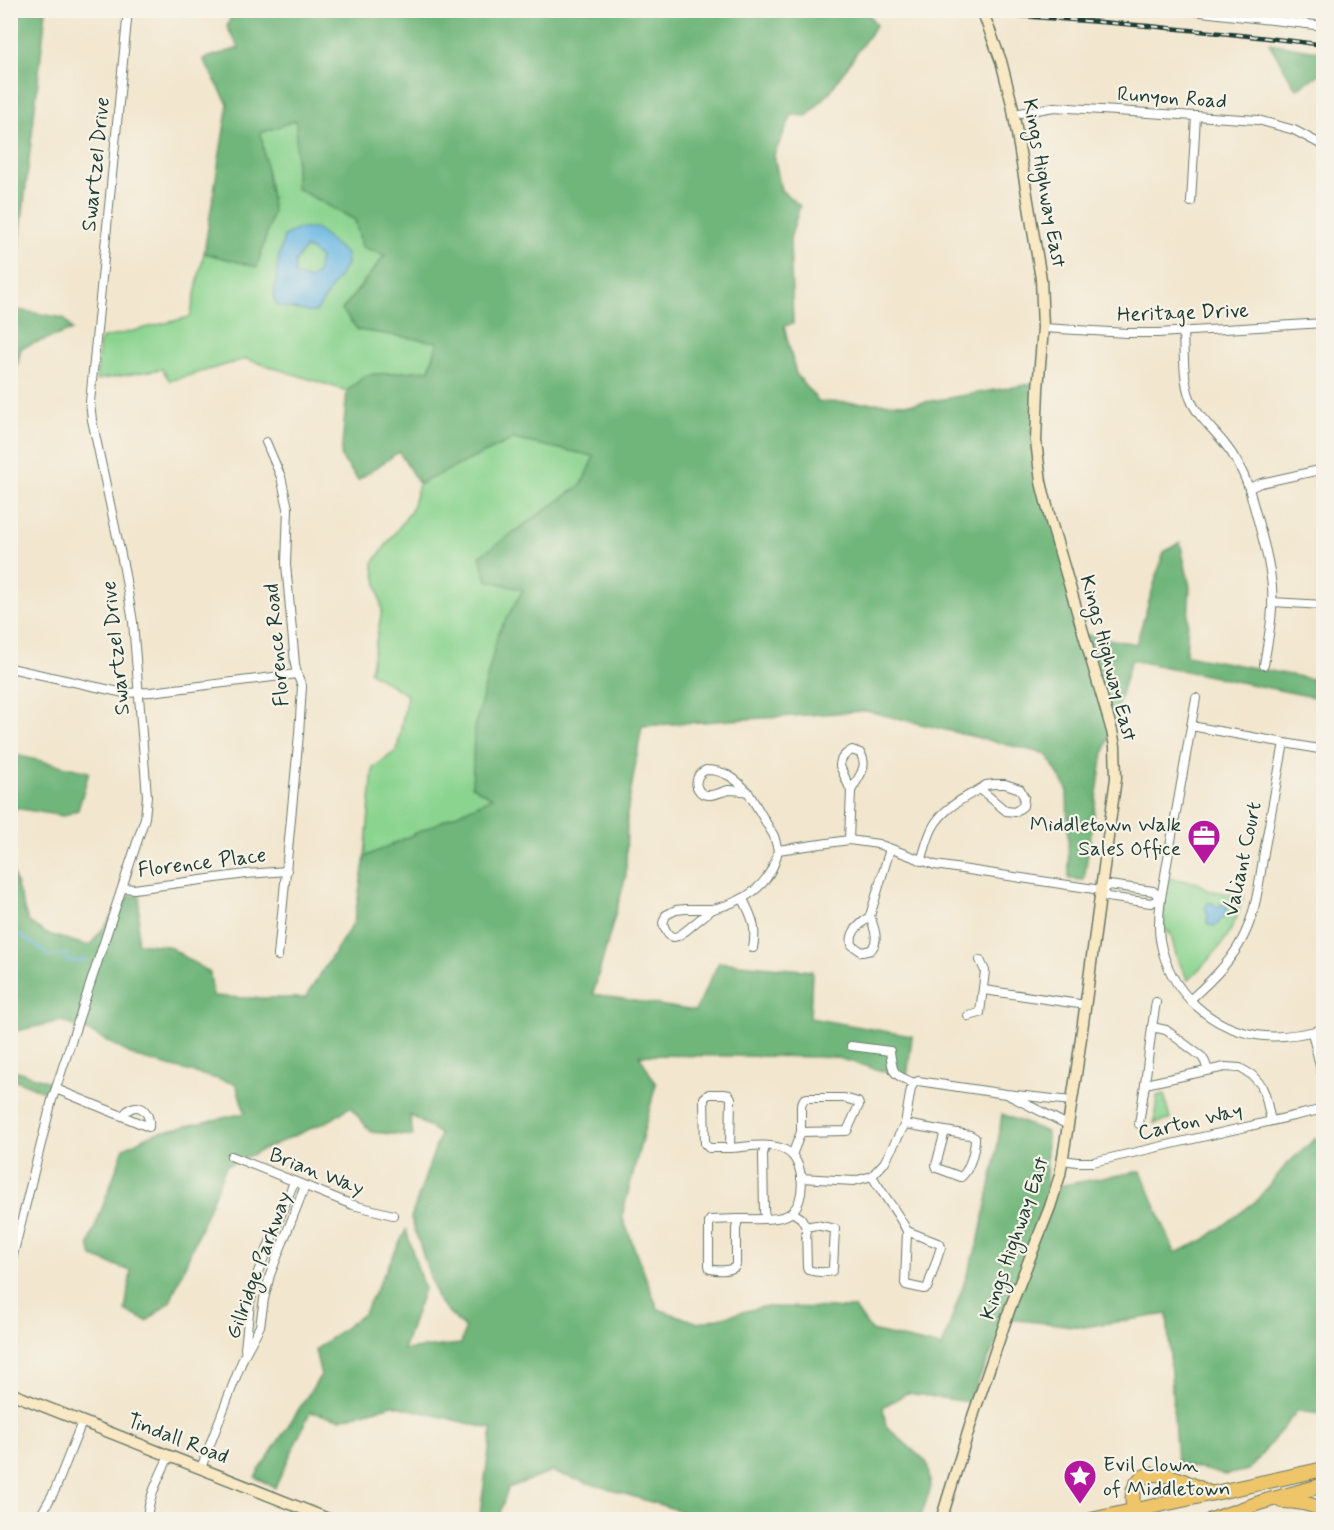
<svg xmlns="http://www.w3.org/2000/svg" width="1334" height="1530" font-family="Mynerve,sans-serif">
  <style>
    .green { fill: #8bd490; stroke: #558862; stroke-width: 1.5 }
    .forest { fill: #70b67a; stroke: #487a57; stroke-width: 1.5 }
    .water { fill: #69b7e3; stroke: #447a8c; stroke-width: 1.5; fill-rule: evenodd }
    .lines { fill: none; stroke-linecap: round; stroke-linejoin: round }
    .stream { stroke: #69b7e3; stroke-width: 2 }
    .street-casing { stroke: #69786a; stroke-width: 10 }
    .secondary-casing { stroke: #69786a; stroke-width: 13 }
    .highway-casing { stroke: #69786a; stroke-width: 16 }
    .street { stroke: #fff; stroke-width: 8 }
    .secondary { stroke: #f8e8c3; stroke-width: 10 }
    .highway { stroke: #eec569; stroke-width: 14 }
    .rail-casing { stroke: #1f3d34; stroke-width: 4.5 }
    .rail { stroke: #f7f3e8; stroke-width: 2; stroke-dasharray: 7; stroke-linecap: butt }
    .labels { text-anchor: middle; stroke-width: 4.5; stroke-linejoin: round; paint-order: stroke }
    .street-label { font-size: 21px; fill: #1f3d34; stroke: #f7f3e8 }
    .poi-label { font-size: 21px; fill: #1f3d34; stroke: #f7f3e8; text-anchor: end }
  </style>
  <rect width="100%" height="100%" fill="#f7f3e8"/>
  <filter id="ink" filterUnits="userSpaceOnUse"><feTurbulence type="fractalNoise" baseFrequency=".0167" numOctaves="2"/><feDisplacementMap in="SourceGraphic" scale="12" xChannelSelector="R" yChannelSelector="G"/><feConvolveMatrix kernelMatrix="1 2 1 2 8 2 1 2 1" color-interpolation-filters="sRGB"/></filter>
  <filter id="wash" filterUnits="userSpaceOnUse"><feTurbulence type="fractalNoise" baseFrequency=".008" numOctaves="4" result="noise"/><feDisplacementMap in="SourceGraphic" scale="24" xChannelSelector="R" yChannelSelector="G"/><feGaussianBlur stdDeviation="1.35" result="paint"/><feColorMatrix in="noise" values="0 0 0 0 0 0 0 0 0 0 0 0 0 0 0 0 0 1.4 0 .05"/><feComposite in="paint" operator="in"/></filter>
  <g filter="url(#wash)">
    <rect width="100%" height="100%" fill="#f2e6ce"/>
    <!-- green -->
    <g class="green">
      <polygon points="297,120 296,187 355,220 362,247 385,255 342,310 358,330 438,342 429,370 366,375 347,391 246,359 170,381 162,369 96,380 100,339 190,317 204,253 257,266 273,212 260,132"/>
      <polygon points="513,439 594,456 582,484 480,557 524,590 498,633 492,798 365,857 373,768 397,750 407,695 370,672 382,610 373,563 411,511 419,484"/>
      <path d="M 1169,878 L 1199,883 L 1207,890 L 1243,896 C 1240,904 1239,912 1236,919 C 1226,944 1207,962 1188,980 L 1177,958 L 1170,932 L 1164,932 L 1163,916 Z"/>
      <polygon points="1164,1094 1170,1120 1154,1123 1157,1096"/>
    </g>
    <!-- forest -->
    <g class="forest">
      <polygon points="11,10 46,11 12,309 64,318 72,330 21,348 11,394"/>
      <polygon points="861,10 869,14 876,25 829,93 807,116 792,115 774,155 781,190 800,206 790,239 793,324 784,326 796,374 819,402 913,404 1037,383 1041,469 1082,634 1136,644 1164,552 1180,542 1190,587 1186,655 1323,681 1323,699 1131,660 1102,760 1084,880 1069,879 1067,789 1046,754 867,711 642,726 627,814 626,876 593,994 695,1011 719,962 812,971 810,1018 912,1036 907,1078 834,1057 639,1055 656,1084 622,1216 658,1309 699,1323 762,1307 855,1308 871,1331 942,1347 978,1243 995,1162 1002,1114 1047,1132 1046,1188 1141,1171 1175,1253 1204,1240 1256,1201 1286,1165 1315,1139 1323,1135 1323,1426 1322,1414 1297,1411 1249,1470 1225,1475 1177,1463 1167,1314 1084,1327 1007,1319 968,1402 907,1393 883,1407 886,1426 927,1463 931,1487 920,1519 678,1519 681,1511 552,1472 508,1488 498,1519 486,1519 480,1514 492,1429 393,1405 340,1419 310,1412 275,1488 255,1477 321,1375 315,1350 364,1313 406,1230 424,1289 403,1350 461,1344 465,1329 438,1301 411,1218 440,1134 410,1115 413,1136 371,1132 350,1107 332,1119 226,1166 170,1302 147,1321 125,1311 131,1271 92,1257 89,1244 124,1148 155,1133 245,1113 236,1084 136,1057 92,1033 62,1021 11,1032 10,864 28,921 45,933 89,946 129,896 140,895 137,943 168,946 210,973 213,996 244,998 305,998 354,922 365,857 492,798 472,786 474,731 498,633 523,590 487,580 480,556 582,484 594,456 513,439 419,484 399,452 358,480 341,457 347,391 366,375 429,370 438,342 358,330 342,310 385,255 362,247 355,220 296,188 296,120 261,133 273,212 257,267 204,253 228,104 203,59 239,48 227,27 233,11"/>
      <polygon points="1269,43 1323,52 1323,72 1296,89"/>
      <polygon points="11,754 89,772 78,810 63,816 15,808 11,812"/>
      <polygon points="11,1069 50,1082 47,1093 11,1078"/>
    </g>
    <!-- water -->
    <g class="water">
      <path d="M 298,229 L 316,229 L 346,254 L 347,264 L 316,312 L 309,312 L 278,306 L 274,299 L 278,261 L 284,236 ZM 305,248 L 311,250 L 320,258 L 317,274 L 309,280 L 295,275 L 295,262 Z"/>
      <polygon points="1208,903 1213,903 1217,907 1220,906 1221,904 1228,905 1225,917 1220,919 1218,924 1214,926 1209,925 1207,921 1208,914 1205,908"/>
    </g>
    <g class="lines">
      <!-- stream -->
      <polyline class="stream" points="10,935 15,934 20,935 45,952 49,957 61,954 68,955 67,962 86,960"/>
    </g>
  </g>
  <g filter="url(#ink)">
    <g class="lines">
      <!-- street casing -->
      <g class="street-casing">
        <g id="street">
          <polyline points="1184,10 1324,26"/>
          <polyline points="1014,114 1054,107 1258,120 1294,130 1324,146"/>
          <polyline points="1191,202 1196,116"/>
          <polyline points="1043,328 1127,333 1158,333 1324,323"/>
          <path d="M 1183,332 C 1184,351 1183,381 1190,398 C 1196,415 1213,429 1224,443 C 1235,456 1243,472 1249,488 C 1257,520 1269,554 1272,587 C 1274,613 1268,639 1264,665"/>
          <polyline points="266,442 281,477 288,508 286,564 295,664 297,674 302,686 299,734 278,956"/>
          <polyline points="1249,488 1261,483 1324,469"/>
          <polyline points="1272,602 1324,605"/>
          <polyline points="10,668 124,693 151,692 297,674"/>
          <path d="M 1196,698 L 1161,898 C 1159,912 1158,926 1160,940 C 1169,992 1212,1031 1264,1036 C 1284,1038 1304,1034 1324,1029"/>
          <polyline points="1191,726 1324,750"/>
          <path d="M 852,750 L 860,753 C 870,767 857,778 851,791 L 840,766 C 840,758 845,754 852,750 Z"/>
          <path d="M 706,770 C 725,770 736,779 748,792 C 742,791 735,790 729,790 C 719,792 705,801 698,789 C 696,786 696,783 697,780 C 698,774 702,772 706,770 Z"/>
          <polygon points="995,784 1005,784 1020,789 1024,797 1023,806 1015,812 1006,811 980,789 986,785"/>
          <polyline points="748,792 774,836 778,850"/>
          <polyline points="849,840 851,791"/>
          <polyline points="778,850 849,840 878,844 935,865 1101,890"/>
          <path d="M 921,861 C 925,850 927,839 932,829 C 942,809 962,799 980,789"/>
          <polygon points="1109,885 1153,891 1161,898 1151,903 1107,897 1101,890"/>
          <polyline points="123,888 134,889 246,874 287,871"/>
          <path d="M 743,899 C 752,917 757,927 753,948"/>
          <path d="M 686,909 L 713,909 C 706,914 700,919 694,924 C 681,935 670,947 663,923 L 666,915 L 676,910 Z"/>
          <path d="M 713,909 C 746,901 771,886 778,850"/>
          <path d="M 870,916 C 874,928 880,940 871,950 L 862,952 L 852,945 C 849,931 860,925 870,916 Z"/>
          <polyline points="870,916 890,849"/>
          <polyline points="984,990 1086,1005"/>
          <path d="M 1190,1000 C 1208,983 1226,967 1239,945 C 1256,917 1259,883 1264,852 C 1271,815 1277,779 1284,743"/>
          <polyline points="968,1016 980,1013 985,971 980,960"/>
          <polyline points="1152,1027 1156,1002"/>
          <polyline points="1312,1032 1324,1083"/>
          <path d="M 851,1046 L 890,1051 C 893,1074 892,1074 914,1083"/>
          <polyline points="1208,1070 1205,1062 1202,1057 1166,1030 1152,1027 1145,1084 1225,1067 1240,1068 1252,1075 1261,1085 1265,1094 1271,1121"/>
          <path d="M 56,1089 L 149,1127 C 151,1108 134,1099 123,1116"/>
          <polygon points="709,1094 724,1094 729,1095 731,1098 730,1148 709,1148 705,1144 704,1098"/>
          <polyline points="1010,1096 1068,1125"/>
          <polygon points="807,1098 844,1098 858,1102 859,1105 847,1131 801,1132 801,1105 804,1099"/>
          <polyline points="905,1124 945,1131"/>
          <polyline points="1139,1124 1145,1084"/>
          <path d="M 945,1131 L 970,1135 L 975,1138 C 975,1149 970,1170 961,1177 L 937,1168 L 936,1165 Z"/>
          <polyline points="765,1147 763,1154 764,1211 766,1218"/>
          <path d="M 730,1148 C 747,1147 770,1142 785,1150 C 805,1159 808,1203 789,1214 C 779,1221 751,1219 738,1219"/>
          <polyline points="792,1155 801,1132"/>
          <polyline points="231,1156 353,1205 393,1215"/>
          <polyline points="1063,1160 1077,1162 1093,1162 1324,1109"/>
          <path d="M 872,1176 C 883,1195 897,1211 907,1231"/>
          <polyline points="801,1178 854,1181 872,1176 884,1163 905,1124 911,1088 914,1083 918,1081 1006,1094 1072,1101"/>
          <polyline points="792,1212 801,1218 806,1227"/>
          <path d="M 738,1219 L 736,1229 L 736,1264 L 735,1267 C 729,1271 717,1271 710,1269 L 709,1265 L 709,1222 L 710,1220 Z"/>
          <path d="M 816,1225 L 835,1229 L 833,1268 L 832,1271 C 824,1273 815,1272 808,1270 L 807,1268 L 806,1227 Z"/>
          <polygon points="907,1231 940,1244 941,1247 928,1286 927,1288 924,1289 906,1285 905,1283"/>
          <polyline points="10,1267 52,1100 145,818 147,796 133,622 124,569 92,420 90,402 128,10"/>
          <polyline points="245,1349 250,1303 258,1272 294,1182"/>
          <polyline points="201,1468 244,1356 260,1326 264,1299 270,1275 305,1186"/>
          <polyline points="38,1520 55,1490 82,1422"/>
          <path d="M 147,1520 C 148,1497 160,1476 169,1456"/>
        </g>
      </g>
      <!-- secondary casing -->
      <g class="secondary-casing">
        <g id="secondary">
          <polyline points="10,1393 331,1520"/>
          <polyline points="941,1520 974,1413 1010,1308 1050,1207 1060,1175 1076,1075 1116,778 1115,746 1112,731 1051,522 1041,482 1036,441 1038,389 1043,328 1041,279 1012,104 1001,61 982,10"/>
        </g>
      </g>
      <!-- highway casing -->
      <g class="highway-casing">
        <g id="highway">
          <path d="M 1282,1501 C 1297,1501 1309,1503 1324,1510"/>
          <polyline points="1091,1520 1324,1469"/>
          <path d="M 1137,1520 C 1133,1509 1129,1494 1137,1483 C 1152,1461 1190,1485 1210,1493"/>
          <polyline points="1211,1520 1262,1502 1324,1485"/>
        </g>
      </g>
      <!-- street -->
      <use href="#street" class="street"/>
      <!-- secondary -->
      <use href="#secondary" class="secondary"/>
      <!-- highway -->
      <use href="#highway" class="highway"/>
      <!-- rail casing -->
      <g class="rail-casing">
        <path id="rail" d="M 943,10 C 1070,20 1197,28 1324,45"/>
      </g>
      <!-- rail -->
      <use href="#rail" class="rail"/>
    </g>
  </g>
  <!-- icons -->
  <defs>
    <g id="office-pin" transform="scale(1.725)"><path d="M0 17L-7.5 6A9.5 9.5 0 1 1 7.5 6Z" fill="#b5179e" stroke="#f7f3e8"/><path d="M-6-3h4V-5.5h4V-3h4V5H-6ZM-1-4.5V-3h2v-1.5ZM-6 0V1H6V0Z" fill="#fff"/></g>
    <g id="sight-pin" transform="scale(1.725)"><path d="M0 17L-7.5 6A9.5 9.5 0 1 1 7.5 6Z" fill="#b5179e" stroke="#f7f3e8"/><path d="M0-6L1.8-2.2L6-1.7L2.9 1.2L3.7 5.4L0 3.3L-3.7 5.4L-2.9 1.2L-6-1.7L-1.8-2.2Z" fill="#fff"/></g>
  </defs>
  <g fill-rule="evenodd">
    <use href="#office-pin" x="1204" y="836"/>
    <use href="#sight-pin" x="1080" y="1476"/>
  </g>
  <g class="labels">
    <!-- street labels -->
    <g class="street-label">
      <text transform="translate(1172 97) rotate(4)" y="7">Runyon Road</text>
      <text transform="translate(95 164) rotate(-84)" y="7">Swartzel Drive</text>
      <text transform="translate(1045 183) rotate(80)" y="7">Kings Highway East</text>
      <text transform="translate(1183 312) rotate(-2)" y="7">Heritage Drive</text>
      <text transform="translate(276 645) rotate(-95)" y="7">Florence Road</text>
      <text transform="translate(115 648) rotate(-96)" y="7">Swartzel Drive</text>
      <text transform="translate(1109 658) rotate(75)" y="7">Kings Highway East</text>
      <text transform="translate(1242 859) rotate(-78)" y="7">Valiant Court</text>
      <text transform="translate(202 862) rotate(-7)" y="7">Florence Place</text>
      <text transform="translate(1190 1121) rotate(-13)" y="7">Carton Way</text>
      <text transform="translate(317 1171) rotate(21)" y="7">Brian Way</text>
      <text transform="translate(1014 1238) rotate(-71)" y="7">Kings Highway East</text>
      <text transform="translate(258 1265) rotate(-70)" y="7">Gillridge Parkway</text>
      <text transform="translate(178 1438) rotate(21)" y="7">Tindall Road</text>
    </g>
    <!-- poi labels -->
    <g class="poi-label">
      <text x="1181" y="831">Middletown Walk<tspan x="1181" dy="24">Sales Office</tspan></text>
      <text x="1103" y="1471" text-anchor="start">Evil Clown<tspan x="1103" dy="24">of Middletown</tspan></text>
    </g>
  </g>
  <!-- margin -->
  <rect width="1334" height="1530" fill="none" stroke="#f7f3e8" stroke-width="36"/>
</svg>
